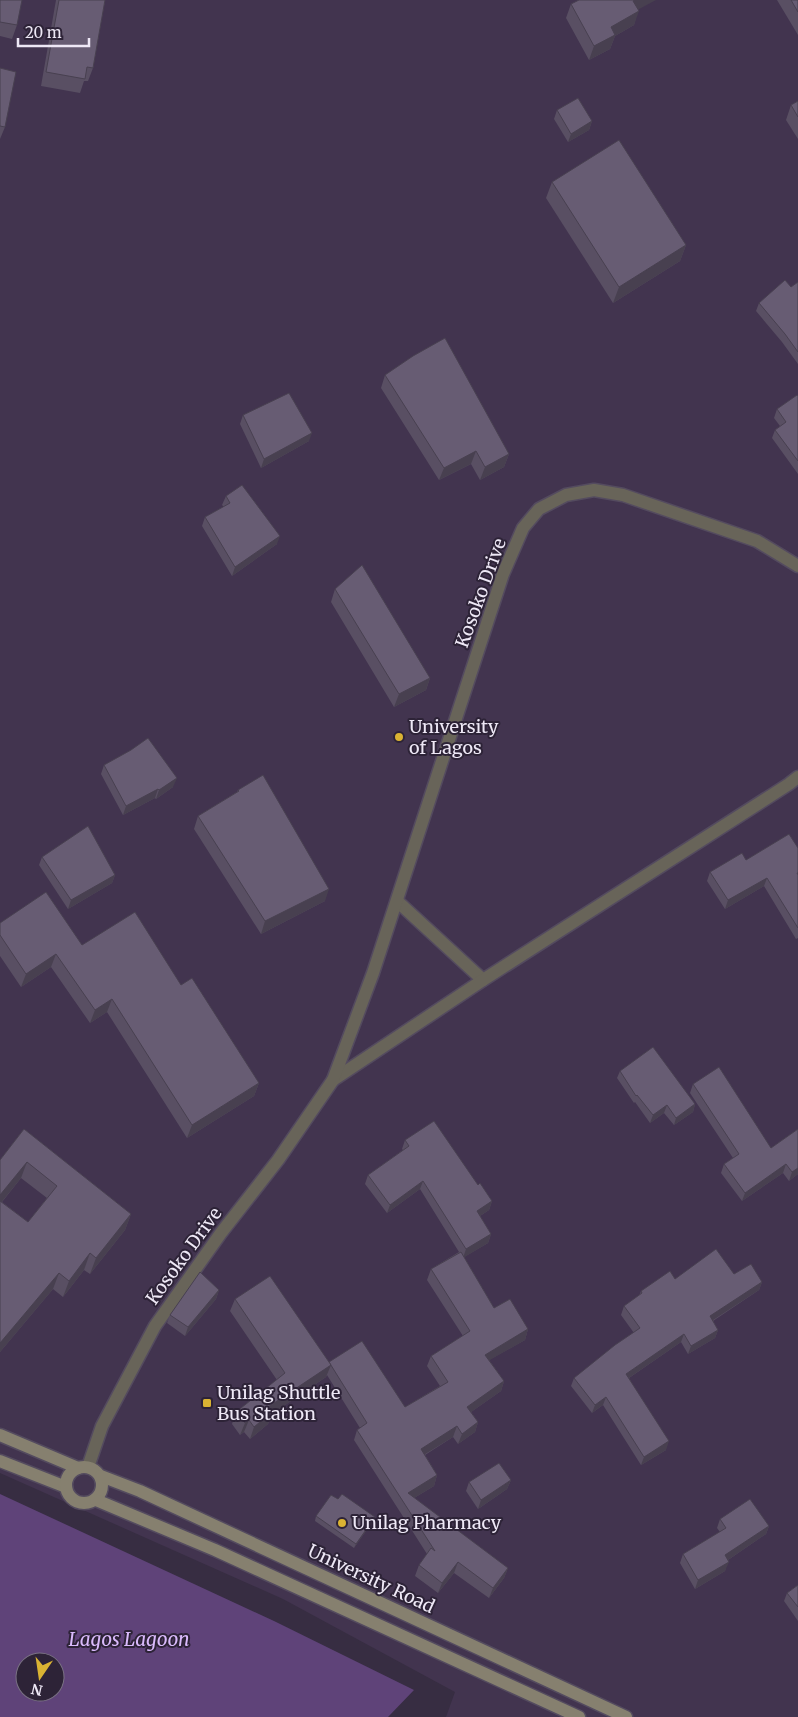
<svg xmlns="http://www.w3.org/2000/svg" width="798" height="1717" font-family="Merriweather,serif">
  <style>
    .built { fill: #42344f }
    .water { fill: #5f4379; fill-rule: evenodd }
    .lines { fill: none; stroke-linecap: round; stroke-linejoin: round }
    .minor-casing { stroke: #544b5f; stroke-width: 15 }
    .secondary-casing { stroke: #544b5f; stroke-width: 15 }
    .minor { stroke: #686459; stroke-width: 12 }
    .secondary { stroke: #86806f; stroke-width: 12 }
    .wall { fill: #594f63; fill-rule: evenodd }
    .shaded-wall { fill: #484050 }
    .building { fill: #675c73; stroke: #484050 }
    .poi-dot { fill: #dab333; stroke: #2d2337; stroke-width: 2 }
    .labels { text-anchor: middle; stroke-width: 4; stroke-linejoin: round; paint-order: stroke }
    .street-label { font-size: 18px; fill: #eee8f6; stroke: #2d2337 }
    .poi-label { font-size: 18px; fill: #eee8f6; stroke: #2d2337; text-anchor: start }
    .water-label { font-size: 19px; font-style: italic; fill: #dabafc; stroke: #2d2337 }
  </style>
  <rect width="100%" height="100%" fill="#372d42"/>
  <!-- built -->
  <polygon class="built" points="0,0 798,0 798,1717 446,1717 455,1692 283,1599 0,1473"/>
  <!-- water -->
  <path class="water" d="M 0,1494 L 274,1621 L 414,1690 L 388,1717 L 0,1717 ZM 25,1662 L 55,1662 L 55,1692 L 25,1692 Z"/>
  <g class="lines">
    <!-- minor casing -->
    <g class="minor-casing">
      <g id="minor">
        <polyline points="397,901 483,980"/>
        <polyline points="333,1080 483,980 789,784 798,777"/>
        <polyline points="88,1467 102,1426 155,1326 221,1233 278,1160 333,1080 373,973 503,574 523,528 539,509 566,495 594,490 623,495 757,541 798,566"/>
      </g>
    </g>
    <!-- secondary casing -->
    <g class="secondary-casing">
      <g id="secondary">
        <polyline points="0,1435 78,1468"/>
        <polyline points="0,1461 66,1487"/>
        <circle cx="84" cy="1485" r="18"/>
        <polyline points="101,1476 140,1491 626,1717"/>
        <polyline points="96,1500 215,1550 579,1717"/>
      </g>
    </g>
    <!-- minor -->
    <use href="#minor" class="minor"/>
    <!-- secondary -->
    <use href="#secondary" class="secondary"/>
  </g>
  <!-- wall -->
  <g class="wall">
    <polygon points="0,0 17,25 12,39 0,36"/>
    <polygon points="56,0 105,0 93,68 88,81 84,81 80,93 41,86"/>
    <polygon points="777,0 798,0 798,35"/>
    <polygon points="571,4 638,10 634,25 615,36 610,49 589,60 566,18"/>
    <polygon points="0,68 5,127 0,139"/>
    <polygon points="798,101 798,139 786,120 791,105"/>
    <polygon points="557,110 592,121 589,130 568,142 554,119"/>
    <polygon points="552,182 686,245 680,261 613,303 546,198"/>
    <polygon points="798,282 798,364 782,342 756,311 759,303 791,287"/>
    <polygon points="385,375 509,454 504,467 480,480 471,464 439,480 381,388"/>
    <polygon points="798,396 798,474 772,438 775,430 780,426 774,418 777,409"/>
    <polygon points="243,415 309,441 261,468 240,424"/>
    <polygon points="226,496 277,544 232,576 202,526 205,517 224,507 222,505"/>
    <polygon points="335,589 430,678 426,690 394,707 331,602"/>
    <polygon points="104,765 173,787 156,799 155,798 123,815 101,774"/>
    <polygon points="238,790 325,901 261,934 194,829 198,816 237,792"/>
    <polygon points="798,848 798,938 796,939 764,886 725,909 707,881 710,872 746,860"/>
    <polygon points="42,857 115,875 112,883 68,909 39,865"/>
    <polygon points="0,923 82,945 181,985 259,1083 254,1096 187,1138 107,1012 90,1023 51,967 21,987 0,956"/>
    <polygon points="620,1071 695,1104 693,1112 674,1125 664,1113 650,1123 635,1102 634,1103 617,1078"/>
    <polygon points="693,1084 771,1148 798,1129 798,1174 789,1181 783,1173 742,1201 721,1173 724,1164 733,1158 690,1093"/>
    <path d="M 24,1129 L 131,1214 L 125,1230 L 90,1274 L 84,1270 L 63,1297 L 53,1289 L 0,1352 L 0,1160 ZM 21,1178 L 47,1198 L 28,1222 L 2,1202 Z"/>
    <polygon points="405,1140 478,1185 492,1201 489,1210 480,1216 491,1234 488,1243 464,1257 494,1308 528,1329 525,1340 489,1360 504,1381 501,1391 471,1412 478,1422 475,1432 458,1444 453,1437 425,1455 437,1475 434,1486 414,1498 508,1568 504,1578 489,1598 454,1573 438,1593 415,1576 419,1565 427,1554 354,1440 357,1430 360,1428 327,1375 326,1377 272,1414 268,1424 250,1439 244,1432 240,1435 232,1424 236,1412 277,1380 230,1311 235,1299 329,1362 405,1407 440,1386 427,1366 431,1356 463,1336 427,1280 431,1269 459,1252 420,1189 387,1213 365,1184 368,1175 403,1150 402,1149"/>
    <polygon points="734,1274 762,1282 759,1290 713,1321 718,1330 715,1338 688,1354 681,1342 629,1378 666,1450 641,1465 603,1405 592,1413 571,1386 574,1378 634,1333 621,1315 624,1306 639,1296 641,1291 675,1279"/>
    <polygon points="219,1290 216,1299 185,1336 167,1323 170,1315"/>
    <polygon points="511,1480 507,1489 478,1509 466,1491 469,1482"/>
    <polygon points="316,1516 373,1521 354,1548 315,1521"/>
    <polygon points="720,1519 769,1526 766,1534 728,1560 725,1571 695,1589 680,1563 683,1554 720,1532 717,1528"/>
    <polygon points="798,1585 798,1621 784,1601 787,1593"/>
  </g>
  <!-- shaded-wall -->
  <g class="shaded-wall">
    <polygon points="635,0 656,0 628,15 633,1"/>
    <polygon points="639,11 634,25 615,36 610,49 589,60 594,46 611,27"/>
    <polygon points="592,121 589,130 568,142 571,134"/>
    <polygon points="686,245 680,261 613,303 619,287"/>
    <polygon points="312,433 309,441 261,468 264,459"/>
    <polygon points="476,451 471,464 439,480 444,468"/>
    <polygon points="509,454 504,467 480,480 485,467"/>
    <polygon points="280,536 277,544 232,576 235,567"/>
    <polygon points="430,678 426,690 394,707 399,694"/>
    <polygon points="177,778 173,787 156,799 159,790"/>
    <polygon points="158,789 155,798 123,815 126,806"/>
    <polygon points="115,875 112,883 68,909 71,900"/>
    <polygon points="767,878 764,886 725,909 728,900"/>
    <polygon points="329,889 325,901 261,934 265,921"/>
    <polygon points="56,954 51,967 21,987 26,974"/>
    <polygon points="112,999 107,1012 90,1023 95,1010"/>
    <polygon points="259,1083 254,1096 187,1138 192,1125"/>
    <polygon points="695,1104 693,1112 674,1125 676,1118"/>
    <polygon points="667,1105 664,1113 650,1123 653,1115"/>
    <polygon points="27,1162 21,1178 0,1204 0,1195"/>
    <polygon points="786,1164 783,1173 742,1201 745,1193"/>
    <polygon points="798,1168 798,1174 789,1181 792,1172"/>
    <polygon points="423,1181 420,1189 387,1213 390,1205"/>
    <polygon points="492,1201 489,1210 474,1220 477,1211"/>
    <polygon points="131,1214 125,1230 90,1274 96,1258"/>
    <polygon points="491,1234 488,1243 463,1258 466,1249"/>
    <polygon points="90,1253 84,1270 63,1297 69,1281"/>
    <polygon points="59,1273 53,1289 0,1352 0,1343"/>
    <polygon points="762,1282 759,1290 707,1324 710,1316"/>
    <polygon points="219,1290 216,1299 185,1336 188,1327"/>
    <polygon points="528,1329 525,1340 481,1365 485,1355"/>
    <polygon points="718,1330 715,1338 688,1354 691,1346"/>
    <polygon points="684,1334 681,1342 623,1382 626,1374"/>
    <polygon points="331,1365 326,1377 272,1414 268,1424 250,1439 254,1427 268,1407"/>
    <polygon points="504,1381 501,1391 464,1417 467,1407"/>
    <polygon points="606,1397 603,1405 592,1413 595,1405"/>
    <polygon points="249,1420 244,1432 240,1435 245,1423"/>
    <polygon points="478,1422 475,1432 458,1444 462,1434"/>
    <polygon points="457,1426 453,1437 417,1459 421,1449"/>
    <polygon points="669,1441 666,1450 641,1465 644,1457"/>
    <polygon points="437,1475 434,1486 404,1504 408,1493"/>
    <polygon points="511,1480 507,1489 478,1509 481,1500"/>
    <polygon points="375,1517 373,1521 354,1548 356,1544"/>
    <polygon points="769,1526 766,1534 722,1564 725,1555"/>
    <polygon points="458,1562 454,1573 438,1593 442,1583"/>
    <polygon points="729,1562 725,1571 695,1589 698,1580"/>
    <polygon points="508,1568 504,1578 489,1598 493,1588"/>
  </g>
  <!-- building -->
  <g class="building">
    <polygon points="0,0 22,0 17,25 0,22"/>
    <polygon points="59,0 105,0 93,68 87,67 85,79 46,72"/>
    <polygon points="579,0 635,0 633,1 639,11 611,27 615,35 594,46 571,4"/>
    <polygon points="791,0 798,0 798,12"/>
    <polygon points="0,68 16,72 5,127 0,126"/>
    <polygon points="578,98 592,121 571,134 557,110"/>
    <polygon points="798,101 798,117 791,105"/>
    <polygon points="619,140 686,245 619,287 552,182"/>
    <polygon points="785,280 791,287 798,282 798,352 785,334 759,303"/>
    <polygon points="445,338 509,454 485,467 476,451 444,468 385,375 413,356"/>
    <polygon points="289,393 312,433 264,459 243,415"/>
    <polygon points="797,395 798,396 798,461 775,430 786,422 777,409"/>
    <polygon points="242,485 280,536 235,567 205,517 230,503 226,496"/>
    <polygon points="362,565 430,678 399,694 335,589"/>
    <polygon points="148,738 177,778 159,790 158,789 126,806 104,765 131,750"/>
    <polygon points="263,775 329,889 265,921 198,816 239,791 238,790"/>
    <polygon points="88,826 115,875 71,900 42,857"/>
    <polygon points="789,834 798,848 798,873 797,873 798,875 798,928 767,878 728,900 710,872 742,853 746,860"/>
    <polygon points="46,892 82,945 135,912 181,985 192,978 259,1083 192,1125 112,999 95,1010 56,954 26,974 0,935 0,923"/>
    <polygon points="653,1047 695,1104 676,1118 667,1105 653,1115 637,1095 636,1096 620,1071"/>
    <polygon points="719,1067 771,1148 798,1129 798,1168 792,1172 786,1164 745,1193 724,1164 739,1154 693,1084"/>
    <polygon points="434,1121 478,1185 480,1183 492,1201 477,1211 491,1234 466,1249 423,1181 390,1205 368,1175 409,1146 405,1140"/>
    <polygon points="24,1129 131,1214 96,1258 90,1253 69,1281 59,1273 0,1343 0,1201 28,1222 57,1186 27,1162 0,1195 0,1160"/>
    <polygon points="716,1249 734,1274 751,1264 762,1282 710,1316 718,1330 691,1346 684,1334 626,1374 669,1441 644,1457 606,1397 595,1405 574,1378 615,1345 640,1328 624,1306 642,1293 641,1291 670,1271 675,1279"/>
    <polygon points="461,1252 494,1308 510,1299 528,1329 485,1355 504,1381 467,1407 478,1422 462,1434 457,1426 421,1449 437,1475 408,1493 508,1568 493,1588 458,1562 442,1583 419,1565 431,1548 435,1551 357,1430 367,1423 329,1362 362,1341 405,1407 448,1382 431,1356 470,1331 431,1269"/>
    <polygon points="200,1272 219,1290 188,1327 170,1315"/>
    <polygon points="270,1276 331,1365 268,1407 272,1412 254,1427 249,1420 245,1423 236,1412 285,1373 235,1299"/>
    <polygon points="499,1463 511,1480 481,1500 469,1482"/>
    <polygon points="342,1494 375,1517 356,1544 316,1516 331,1495 338,1499"/>
    <polygon points="750,1499 769,1526 725,1555 729,1562 698,1580 683,1554 726,1528 720,1519"/>
    <polygon points="798,1585 798,1607 787,1593"/>
  </g>
  <!-- markers -->
  <g class="poi-dot">
    <circle cx="399" cy="737" r="5"/>
    <rect x="202" y="1398" width="10" height="10" rx="2.5"/>
    <circle cx="342" cy="1523" r="5"/>
  </g>
  <g class="labels">
    <!-- street labels -->
    <g class="street-label">
      <text transform="translate(481 593) rotate(-70)" y="6">Kosoko Drive</text>
      <text transform="translate(184 1256) rotate(-54)" y="6">Kosoko Drive</text>
      <text transform="translate(371 1579) rotate(25)" y="6">University Road</text>
    </g>
    <!-- poi labels -->
    <g class="poi-label">
      <text x="409" y="733">University<tspan x="409" dy="21">of Lagos</tspan></text>
      <text x="217" y="1399">Unilag Shuttle<tspan x="217" dy="21">Bus Station</tspan></text>
      <text x="352" y="1529">Unilag Pharmacy</text>
    </g>
    <!-- water labels -->
    <g class="water-label">
      <text x="129" y="1646">Lagos Lagoon</text>
    </g>
  </g>
  <!-- north arrow -->
  <g transform="translate(40 1677) rotate(193)"><circle r="24" fill="#2d2337" stroke="#7a7283"/>
  <path d="M0-4L9 19L0 12L-9 19Z" fill="#dab333"/>
  <text y="-8" font-size="14" font-weight="bold" text-anchor="middle" fill="#eee8f6">N</text>
  </g>
  <!-- scale -->
  <path d="M18 38v8h71v-8" fill="none" stroke="#eee8f6" stroke-width="2.5"/>
  <text x="25" y="38" font-size="15" fill="#eee8f6" stroke="#2d2337" stroke-width="4" paint-order="stroke">20 m</text>
</svg>
